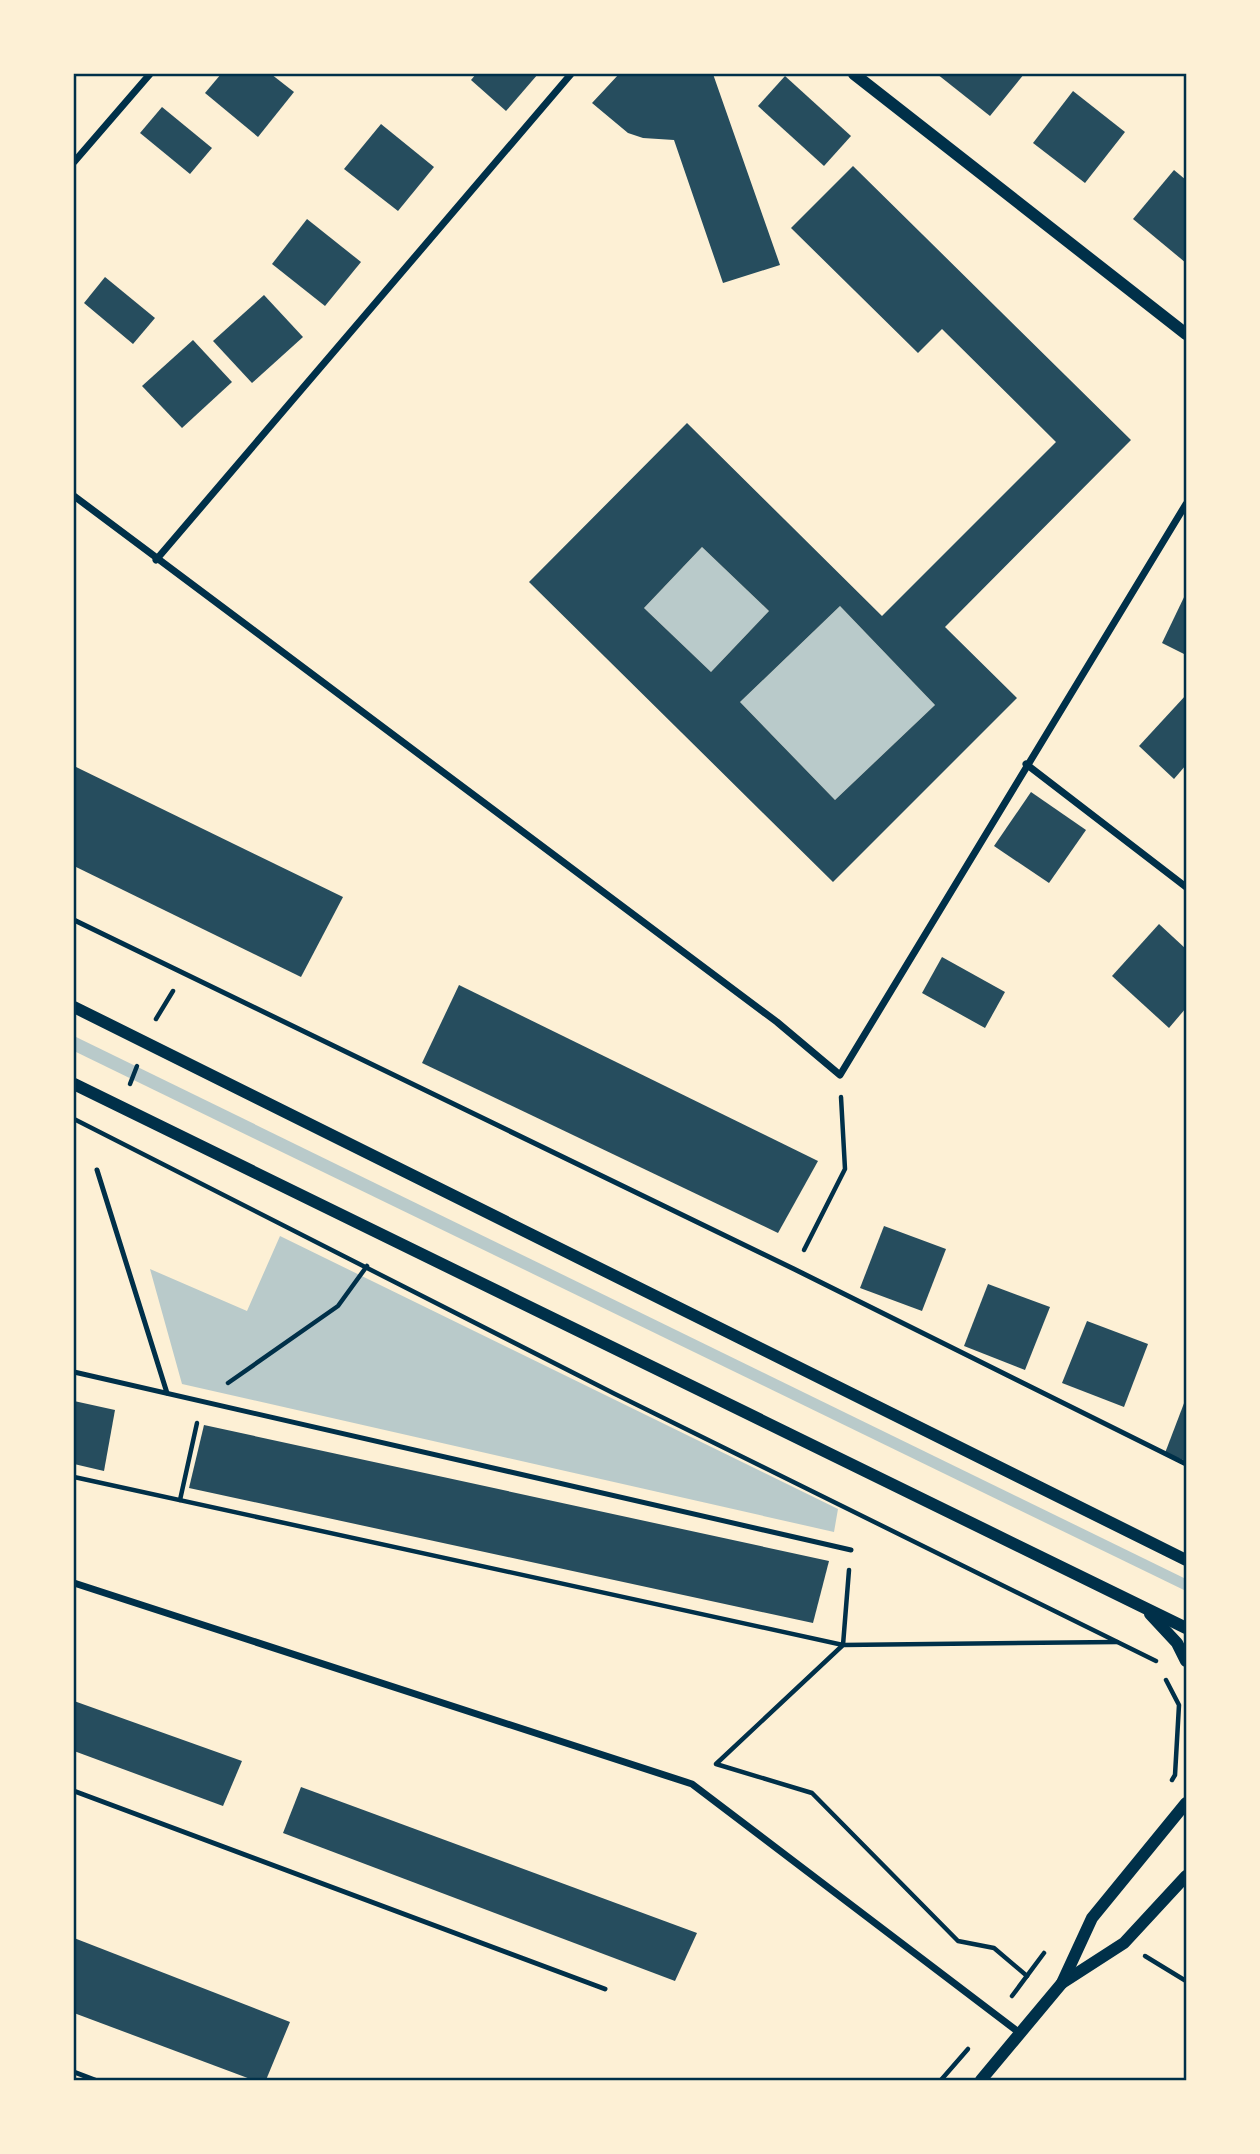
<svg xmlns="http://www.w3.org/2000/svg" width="1260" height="2154" font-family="'Alegreya Sans',sans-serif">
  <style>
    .green { fill: #b9caca }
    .building { fill: #264d5e; fill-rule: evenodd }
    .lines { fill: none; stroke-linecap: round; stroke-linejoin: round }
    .path { stroke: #003049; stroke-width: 4.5 }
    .service { stroke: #003049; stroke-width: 5 }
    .minor { stroke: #003049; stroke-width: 7 }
    .tertiary { stroke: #003049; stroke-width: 12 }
    .neatline { fill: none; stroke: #003049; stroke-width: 2.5 }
  </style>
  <rect width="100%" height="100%" fill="#fdf0d5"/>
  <!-- green -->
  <g class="green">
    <polygon points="702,547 769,611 711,672 644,608"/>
    <polygon points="840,606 935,705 835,800 740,702"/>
    <polygon points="74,1036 1186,1579 1186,1591 74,1051"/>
    <polygon points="280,1236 838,1509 834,1532 182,1384 150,1269 247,1311"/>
  </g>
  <!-- building -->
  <g class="building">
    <polygon points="221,74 271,74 294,92 258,137 205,93"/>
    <polygon points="476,74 538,74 506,111 471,80"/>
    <polygon points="619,74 713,74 780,265 723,283 674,140 643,138 628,133 592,103"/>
    <polygon points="937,74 1024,74 990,116"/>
    <polygon points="785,76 851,136 824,166 758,106"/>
    <polygon points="1073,91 1125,132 1085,183 1033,143"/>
    <polygon points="162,107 212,148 190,174 140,133"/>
    <polygon points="381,124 434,167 398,211 344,169"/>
    <path d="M 853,166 L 1131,440 L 945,627 L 1017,698 L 833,882 L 529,582 L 687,423 L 882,616 L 1056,442 L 942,329 L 918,353 L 791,228 ZM 702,547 L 769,611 L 711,672 L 644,608 ZM 840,606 L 935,705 L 835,800 L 740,702 Z"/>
    <polygon points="1174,170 1186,180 1186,263 1133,219"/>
    <polygon points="307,219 361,262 325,306 272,264"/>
    <polygon points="105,277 155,318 133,344 84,303"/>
    <polygon points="264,295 303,337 252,383 213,341"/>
    <polygon points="193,340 232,382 182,428 142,386"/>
    <polygon points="1186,593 1186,655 1162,643"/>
    <polygon points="1186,695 1186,765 1174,779 1139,746"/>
    <polygon points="74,766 343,897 301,977 74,866"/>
    <polygon points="1031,792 1086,830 1049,883 994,846"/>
    <polygon points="1159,924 1186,949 1186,1008 1169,1028 1112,976"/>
    <polygon points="942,957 1005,992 985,1028 922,993"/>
    <polygon points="459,985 818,1161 778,1233 422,1063"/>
    <polygon points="884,1226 946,1249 922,1311 860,1288"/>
    <polygon points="988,1284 1050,1307 1025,1370 964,1346"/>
    <polygon points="1087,1321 1148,1344 1124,1407 1062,1383"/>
    <polygon points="1186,1398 1186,1461 1165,1453"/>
    <polygon points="74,1401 115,1410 104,1471 74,1464"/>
    <polygon points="204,1425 829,1561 813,1623 189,1488"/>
    <polygon points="74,1701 242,1761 223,1806 74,1751"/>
    <polygon points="301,1787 697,1933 675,1981 283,1833"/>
    <polygon points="74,1938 290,2022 266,2080 253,2080 74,2013"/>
  </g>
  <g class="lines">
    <!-- path -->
    <g class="path">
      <polyline points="156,1019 173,991"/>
      <polyline points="130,1084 137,1066"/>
      <polyline points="74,1119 615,1394 1156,1661"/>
      <polyline points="804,1250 845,1169 841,1097"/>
      <polyline points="228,1383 338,1306 367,1266"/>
      <polyline points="74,1477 843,1645 849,1570"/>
      <polyline points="180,1500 197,1423"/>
      <polyline points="1166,1680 1179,1705 1175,1775 1172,1780"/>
      <polyline points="1145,1956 1186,1981"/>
      <polyline points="1027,1976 994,1948 958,1941 812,1793 716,1764 843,1645 1117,1642"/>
      <polyline points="1012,1996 1044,1953"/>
      <polyline points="941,2080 968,2049"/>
    </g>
    <!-- service -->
    <g class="service">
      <polyline points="74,920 794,1269 1186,1464"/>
      <polyline points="97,1170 167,1393"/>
      <polyline points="74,1372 851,1550"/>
      <polyline points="74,1791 605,1989"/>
      <polyline points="74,2072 95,2080"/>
    </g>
    <!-- minor -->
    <g class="minor">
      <polyline points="74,162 150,74"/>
      <polyline points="74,496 777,1022 840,1075 1186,504"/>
      <polyline points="156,560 571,74"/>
      <polyline points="1026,764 1186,887"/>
      <polyline points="74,1583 692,1784 1021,2034"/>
    </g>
    <!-- tertiary -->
    <g class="tertiary">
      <polyline points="854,74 1186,334"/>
      <polyline points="74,1007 1186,1560"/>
      <polyline points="74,1084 1186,1628"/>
      <polyline points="1150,1614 1177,1643 1186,1661"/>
      <polyline points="1062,1983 1124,1943 1186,1876"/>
      <polyline points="981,2080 1062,1983 1092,1918 1186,1803"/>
    </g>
  </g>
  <!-- border -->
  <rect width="1260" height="2154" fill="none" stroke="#fdf0d5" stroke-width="150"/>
  <rect x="75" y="75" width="1110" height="2004" class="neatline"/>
</svg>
